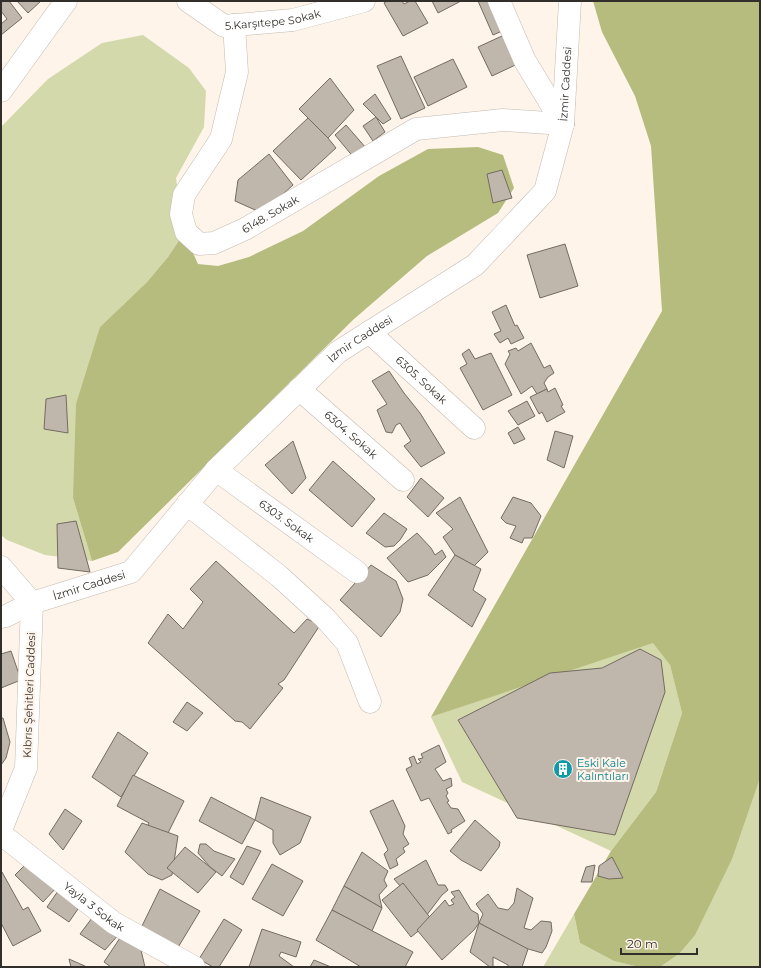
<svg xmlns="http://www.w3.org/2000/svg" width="761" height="968" font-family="Montserrat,sans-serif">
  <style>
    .green { fill: #d4d9ab }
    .forest { fill: #b5bc7d }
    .building { fill: #bfb6ac; stroke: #746b62 }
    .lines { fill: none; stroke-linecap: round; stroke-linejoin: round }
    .minor-casing { stroke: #c4bab1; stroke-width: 23 }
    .minor { stroke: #fff; stroke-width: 22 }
    .labels { text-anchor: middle; stroke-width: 4; stroke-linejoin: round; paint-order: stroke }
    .street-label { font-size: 11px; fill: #322f2b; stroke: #fef4ea }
    .culture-label { font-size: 11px; fill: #0d838f; stroke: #fef4ea; text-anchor: start }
  </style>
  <rect width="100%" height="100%" fill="#fef4ea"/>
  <!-- green -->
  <g class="green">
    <polygon points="143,35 189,68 206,91 204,127 176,178 184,233 168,257 147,282 100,327 73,498 92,561 45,555 7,540 1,535 1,127 48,79 102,43"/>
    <polygon points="653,642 670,665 682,713 656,792 611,851 462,782 431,717"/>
    <polygon points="760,778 760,967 660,967 679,954 755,791"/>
    <polygon points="574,914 580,943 614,961 639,967 543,967"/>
  </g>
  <!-- forest -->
  <g class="forest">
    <polygon points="593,1 760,1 760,778 732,859 695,935 679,954 660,967 639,967 614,961 580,943 574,914 611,851 656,792 682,713 670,665 653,643 431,717 662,311 651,146 635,96 602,32"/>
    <polygon points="478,147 503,155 514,188 498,213 427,256 354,319 118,552 92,561 73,498 76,404 100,327 147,282 168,257 184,233 198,264 218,266 249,257 303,231 379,176 428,149"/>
  </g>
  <!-- building -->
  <g class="building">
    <polygon points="1,1 9,1 22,18 1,35 1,24 7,19 1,11"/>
    <polygon points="17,1 41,1 28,13"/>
    <polygon points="387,1 402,1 404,4 410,1 415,1 428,23 403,36 384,3"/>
    <polygon points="432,1 461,1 438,13"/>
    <polygon points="478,1 498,1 509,28 493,35"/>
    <polygon points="513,31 526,60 492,76 478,47"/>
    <polygon points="401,56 425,108 401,119 377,66"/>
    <polygon points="453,59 467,87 428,106 414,77"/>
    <polygon points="330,78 354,110 328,138 299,109"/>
    <polygon points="375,94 391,119 383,124 363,104"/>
    <polygon points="376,117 385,132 373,141 363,126"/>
    <polygon points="308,118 328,138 336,148 301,180 273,151"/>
    <polygon points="346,125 366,148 355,159 335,135"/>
    <polygon points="269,154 293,185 262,213 235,201 238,180"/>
    <polygon points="502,170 512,198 493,203 487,174"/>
    <polygon points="565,244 578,286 540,298 527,255"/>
    <polygon points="506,305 515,326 517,325 524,338 511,344 508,338 500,343 494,334 501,331 492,312"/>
    <polygon points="531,343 544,368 550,365 554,373 548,377 544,383 547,389 537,394 532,386 521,394 505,364 510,354 508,351 516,348 518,351"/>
    <polygon points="469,349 475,359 491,353 512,395 483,410 460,368 467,364 462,354"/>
    <polygon points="389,371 404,393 420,413 445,453 421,467 404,446 411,441 400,423 396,425 392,433 386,432 377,410 387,404 372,381"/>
    <polygon points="555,388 563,405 561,406 565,412 547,422 542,412 539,414 530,397 547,389 548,392"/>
    <polygon points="66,395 68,433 44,429 46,399"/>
    <polygon points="527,401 535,416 518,425 508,411"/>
    <polygon points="518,427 525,439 514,444 508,433"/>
    <polygon points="555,431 573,436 564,468 547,460"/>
    <polygon points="293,441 306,478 292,494 265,465"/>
    <polygon points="333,461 375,499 352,527 309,490"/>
    <polygon points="421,478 444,498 428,517 407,497"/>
    <polygon points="460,497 488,552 474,566 455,555 443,537 453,529 436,513"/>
    <polygon points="513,497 531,503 541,516 532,538 524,538 522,543 510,538 516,526 506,523 501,518"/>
    <polygon points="384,513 407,529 400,540 394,546 385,547 366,533"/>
    <polygon points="76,521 90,572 58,568 57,524"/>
    <polygon points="417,533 431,548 435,555 442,550 446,557 428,575 408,582 387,558"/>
    <polygon points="455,555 481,569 473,590 486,599 472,627 428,595"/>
    <polygon points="216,561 294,633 307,619 320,625 284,680 278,684 283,688 250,729 242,722 235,721 148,643 168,614 183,629 203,602 190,589"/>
    <polygon points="371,565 396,581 403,599 400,612 381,637 340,600"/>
    <polygon points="640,649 661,660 665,692 615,835 517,818 458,720 550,673 602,668"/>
    <polygon points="11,651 21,680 1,688 1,654"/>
    <polygon points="187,702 203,713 187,731 173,722"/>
    <polygon points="1,718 3,718 10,742 6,758 1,765"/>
    <polygon points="118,732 148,753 121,797 92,777"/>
    <polygon points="439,745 446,762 435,769 443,781 451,778 452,786 446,789 448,793 446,796 449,801 447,802 451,808 458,809 465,821 451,830 452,832 448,834 429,798 421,801 406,769 412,766 409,758 414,756 417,764 421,762 418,759 423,758 421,754"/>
    <polygon points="133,775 184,801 164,841 145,831 149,823 117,806"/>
    <polygon points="211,797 255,820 242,844 199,821"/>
    <polygon points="261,797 311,817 300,843 280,855 273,843 273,830 255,820"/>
    <polygon points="393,800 405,826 403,834 409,844 403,848 405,852 396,859 398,865 390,869 384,854 388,850 370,811"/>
    <polygon points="65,809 82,821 63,850 49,834"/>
    <polygon points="475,820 500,842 499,847 481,871 461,860 450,851"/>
    <polygon points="142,823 178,836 172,875 162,880 148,874 125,852"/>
    <polygon points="200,844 206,844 214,851 235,859 222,876 210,867 198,853"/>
    <polygon points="247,846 261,851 243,885 230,877"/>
    <polygon points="185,847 216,872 198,893 167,868"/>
    <polygon points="362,852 388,871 384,880 387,886 379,895 382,908 344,886"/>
    <polygon points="612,857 623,878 609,879 598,876 599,866"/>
    <polygon points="426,860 438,885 445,885 448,890 442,895 426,916 394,879"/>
    <polygon points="29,861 56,888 43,902 15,875"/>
    <polygon points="272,864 303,881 283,916 252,899"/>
    <polygon points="595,865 592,882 581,882 586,867"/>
    <polygon points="1,872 2,872 23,910 28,907 41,931 13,946 1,923"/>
    <polygon points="403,883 432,920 411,937 382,900"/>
    <polygon points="344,886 382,908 372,931 332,910"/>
    <polygon points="517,888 533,898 524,928 531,930 541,921 551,922 552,931 546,947 542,953 525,948 479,923 483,914 476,904 488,894 498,908 508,910 514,903"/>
    <polygon points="160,889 200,911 177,949 142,926"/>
    <polygon points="459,890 471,910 478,914 479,923 474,930 442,960 417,930 445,900 449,906 454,904 451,900 455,897 451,892"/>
    <polygon points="58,891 80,906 69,922 47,907"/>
    <polygon points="332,910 413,952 405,967 361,967 316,940"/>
    <polygon points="92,918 120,933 105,950 80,934"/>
    <polygon points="224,919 242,930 219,967 213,967 199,959"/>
    <polygon points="479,923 528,949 522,967 508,967 508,965 493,957 493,967 490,967 470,952"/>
    <polygon points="262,929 301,942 296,957 281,952 279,956 294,967 249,967"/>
    <polygon points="122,935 140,946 145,967 111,967 104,962"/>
    <polygon points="69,959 87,967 71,967"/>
    <polygon points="314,960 331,967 310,967"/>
  </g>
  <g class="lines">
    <!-- minor casing -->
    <g class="minor-casing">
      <g id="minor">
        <path id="s1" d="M 188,1 L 224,26 L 293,20 L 364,1"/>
        <polyline points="499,1 525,61 563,124"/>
        <path id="s2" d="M 234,25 L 237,72 L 221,139 L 184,195 L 181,214 L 186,232 L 199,244 L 214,243 L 245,229 L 416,129 L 503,120 L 563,124"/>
        <polyline points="1,91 66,1"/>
        <path id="s3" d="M 369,332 L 474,428"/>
        <path id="s4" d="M 299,389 L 403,480"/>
        <path id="s5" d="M 216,470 L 357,572"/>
        <polyline points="187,504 279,576 325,618 347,643 370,702"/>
        <polyline points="1,567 32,603 26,768 1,830"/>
        <path id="s6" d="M 1,617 L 6,616 L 32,603 L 131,572 L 216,470 L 338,352 L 475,265 L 530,207 L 545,191 L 563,124 L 570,1"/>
        <path id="s7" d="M 1,834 L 114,923 L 194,967"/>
      </g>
    </g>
    <!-- minor -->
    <use href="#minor" class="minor"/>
  </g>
  <!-- icons -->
  <defs>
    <g id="building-disc" transform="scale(1)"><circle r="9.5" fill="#0f9aa8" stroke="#fef4ea"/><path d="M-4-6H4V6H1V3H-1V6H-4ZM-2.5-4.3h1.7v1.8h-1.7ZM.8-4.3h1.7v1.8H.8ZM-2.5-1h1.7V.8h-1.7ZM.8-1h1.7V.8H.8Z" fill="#fff"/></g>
  </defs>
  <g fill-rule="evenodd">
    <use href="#building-disc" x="563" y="769"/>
  </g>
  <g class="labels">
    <!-- street labels -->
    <g class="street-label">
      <text dy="4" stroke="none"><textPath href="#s1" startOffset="93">5.Karşıtepe Sokak</textPath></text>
      <text dy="4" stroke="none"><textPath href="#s6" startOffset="814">İzmir Caddesi</textPath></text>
      <text dy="4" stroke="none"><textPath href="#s2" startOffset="317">6148. Sokak</textPath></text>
      <text dy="4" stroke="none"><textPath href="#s6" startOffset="466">İzmir Caddesi</textPath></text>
      <text dy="4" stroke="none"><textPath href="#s3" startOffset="71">6305. Sokak</textPath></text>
      <text dy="4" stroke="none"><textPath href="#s4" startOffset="69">6304. Sokak</textPath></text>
      <text dy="4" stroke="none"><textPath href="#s5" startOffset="87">6303. Sokak</textPath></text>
      <text dy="4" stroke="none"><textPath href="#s6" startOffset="94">İzmir Caddesi</textPath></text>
      <text transform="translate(29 695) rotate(-88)" y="4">Kıbrıs Şehitleri Caddesi</text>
      <text dy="4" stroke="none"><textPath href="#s7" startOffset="118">Yayla 3 Sokak</textPath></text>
    </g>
    <!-- culture labels -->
    <g class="culture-label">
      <text x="577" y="767">Eski Kale<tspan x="577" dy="13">Kalıntıları</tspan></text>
    </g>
  </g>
  <!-- border -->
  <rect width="761" height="968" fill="none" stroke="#322f2b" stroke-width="4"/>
  <!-- scale -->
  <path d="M621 948v6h76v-6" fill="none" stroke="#322f2b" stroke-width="2"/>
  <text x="627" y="948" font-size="12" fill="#322f2b" stroke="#fef4ea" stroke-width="3" paint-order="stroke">20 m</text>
</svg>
